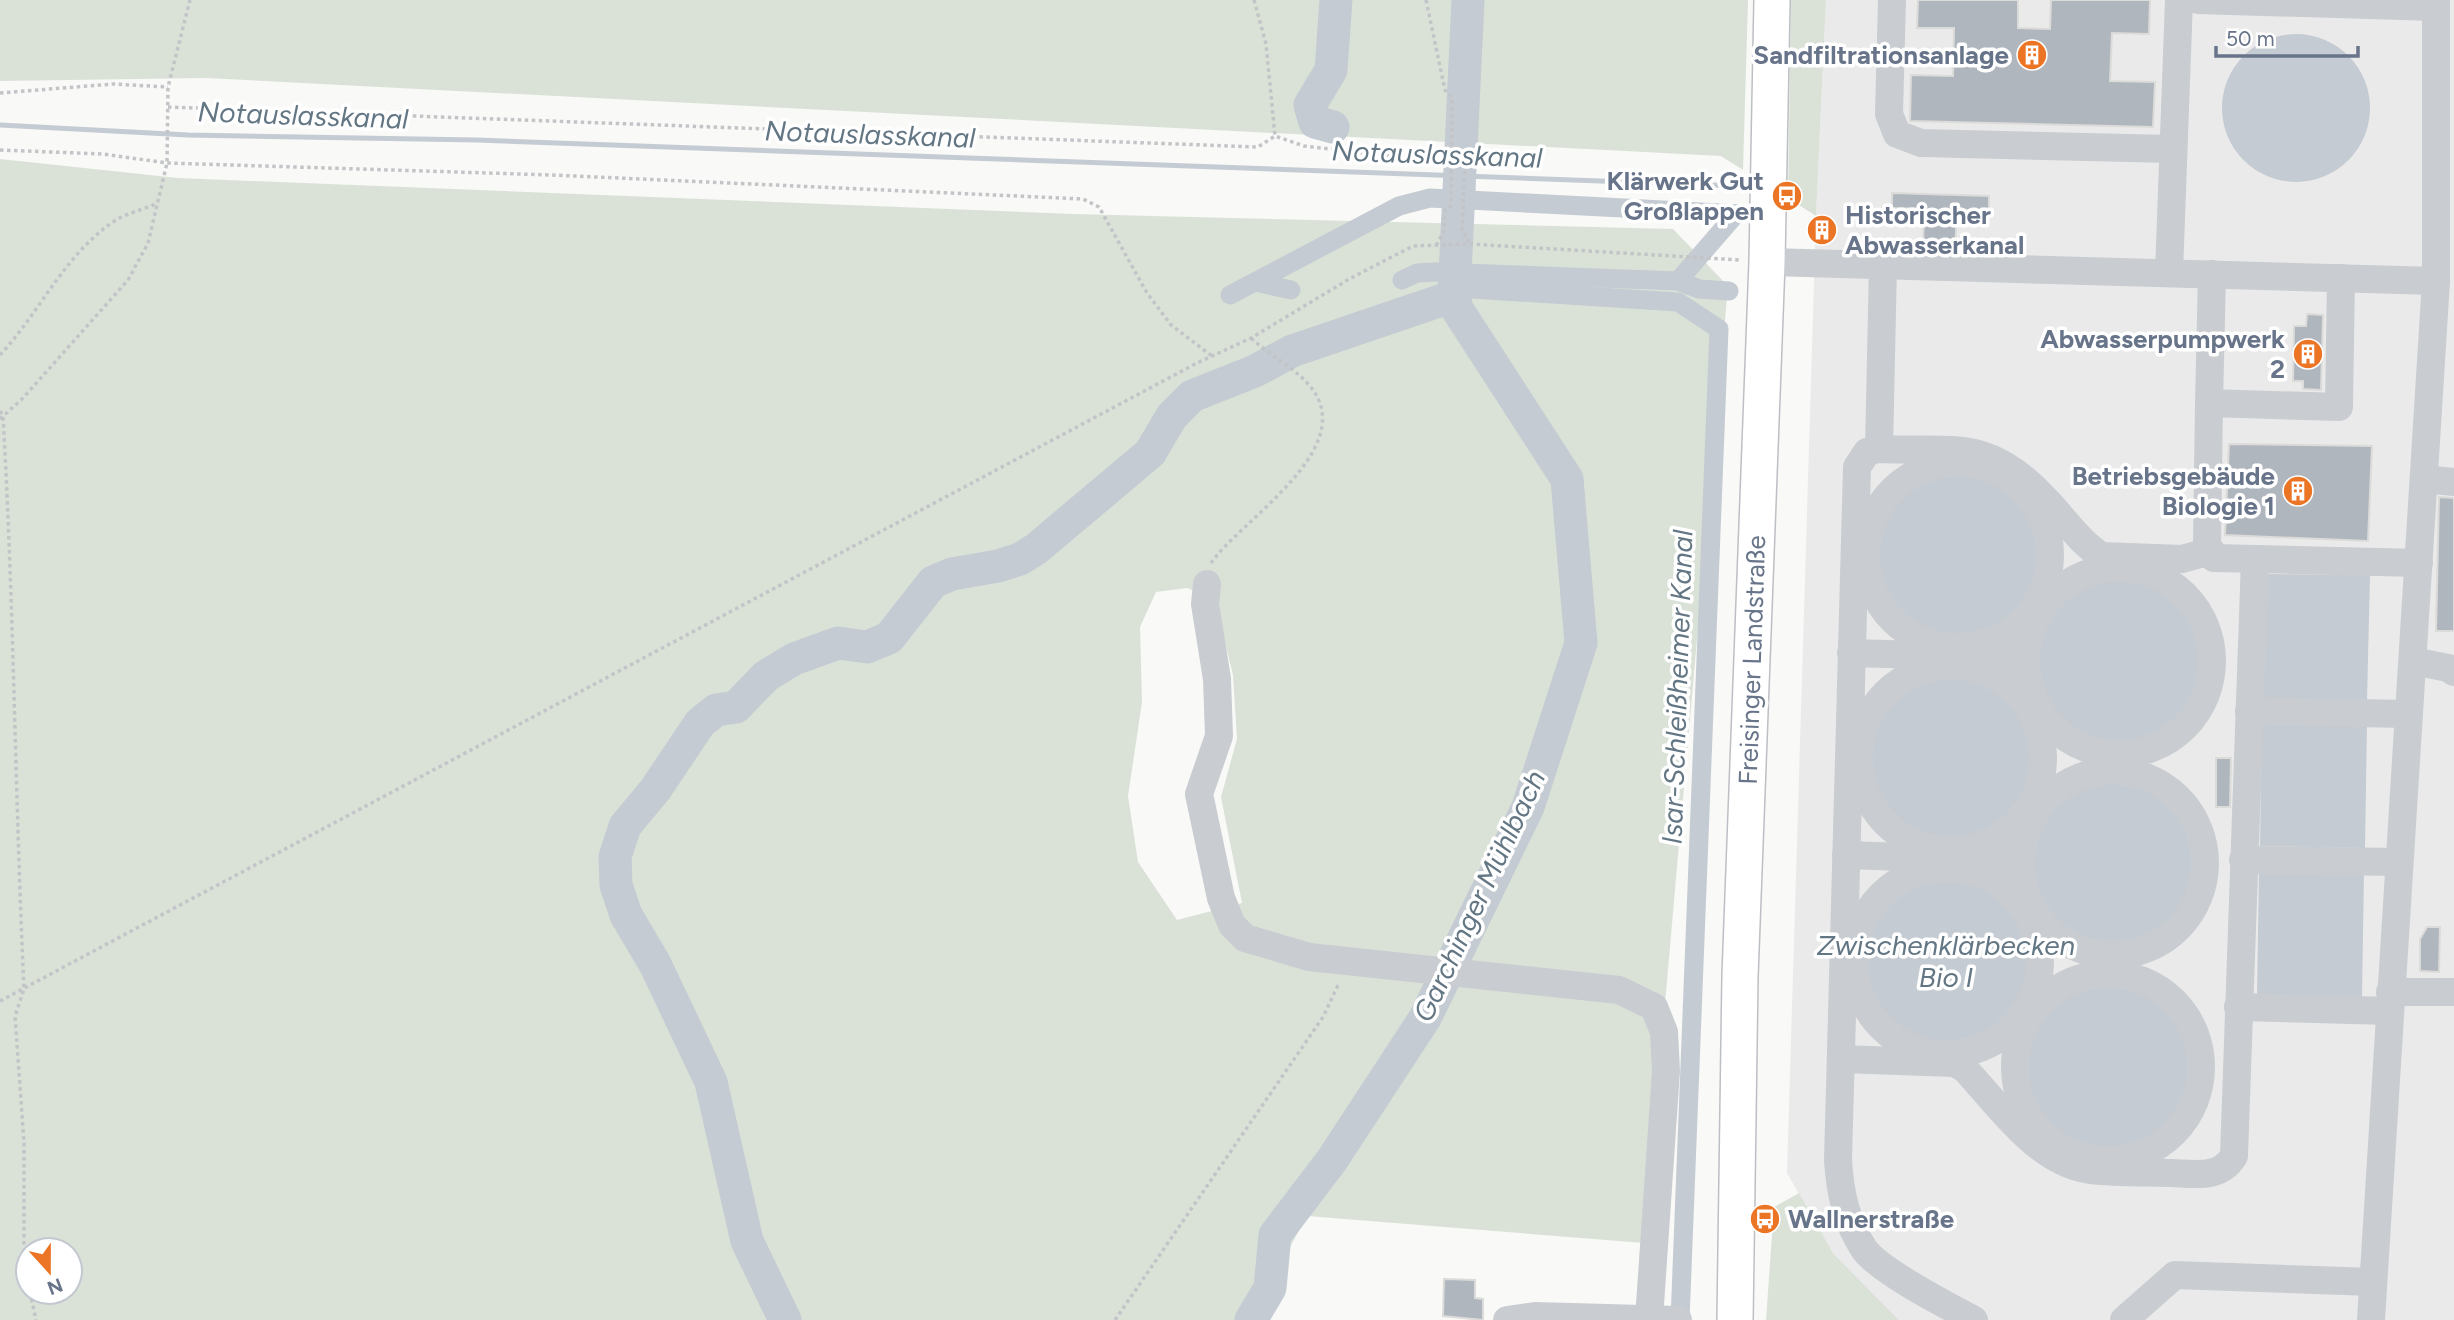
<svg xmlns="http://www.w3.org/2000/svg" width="2454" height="1320" font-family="Figtree,sans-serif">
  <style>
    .built { fill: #eaeaea }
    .green { fill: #dae2d8; fill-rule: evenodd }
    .water { fill: #c4cbd2 }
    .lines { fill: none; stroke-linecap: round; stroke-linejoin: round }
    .stream { stroke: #c4cbd2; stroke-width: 5 }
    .canal { stroke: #c4cbd2; stroke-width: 19 }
    .river { stroke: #c4cbd2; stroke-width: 33 }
    .building { fill: #b0b6be; stroke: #dbdbd9; stroke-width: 2 }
    .major-casing { stroke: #bcbfc4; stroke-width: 38 }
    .path { stroke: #c3c4c7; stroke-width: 3.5; stroke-dasharray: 3.5 3.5; stroke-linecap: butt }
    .minor { stroke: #c9ccd0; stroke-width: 28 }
    .major { stroke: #fff; stroke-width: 35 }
    .labels { text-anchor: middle; stroke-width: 7; stroke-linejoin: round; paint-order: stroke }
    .poi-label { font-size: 26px; font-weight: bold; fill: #677489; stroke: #fff; text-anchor: end }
    .street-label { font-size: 26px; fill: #677489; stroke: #fff }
    .water-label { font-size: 28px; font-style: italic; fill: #637684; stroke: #fff }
  </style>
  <rect width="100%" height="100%" fill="#f9f9f7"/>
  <!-- built -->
  <polygon class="built" points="1826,0 2454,0 2454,1320 1899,1320 1833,1253 1787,1173 1816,216"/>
  <!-- green -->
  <g class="green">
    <polygon points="0,0 1748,0 1743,170 1721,156 205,78 0,81"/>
    <polygon points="1791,0 1826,0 1816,216 1788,198"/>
    <path d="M 0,159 L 178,178 L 1074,214 L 1673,229 L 1728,286 L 1644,1243 L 1307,1216 L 1250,1320 L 0,1320 ZM 1187,588 L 1214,598 L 1233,675 L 1237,739 L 1221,797 L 1242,903 L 1177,920 L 1138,862 L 1128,796 L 1142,702 L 1140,627 L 1156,592 ZM 28,1250 L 70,1250 L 70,1292 L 28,1292 Z"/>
    <polygon points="1799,1193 1833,1253 1899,1320 1766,1320 1774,1207"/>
  </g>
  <!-- water -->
  <g class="water">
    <circle cx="2296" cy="108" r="74"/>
    <circle cx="1957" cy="555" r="88"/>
    <circle cx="2119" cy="660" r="88"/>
    <polygon points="2265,574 2370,575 2367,700 2262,698"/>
    <circle cx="1951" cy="757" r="88"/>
    <polygon points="2262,722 2367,724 2365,848 2260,846"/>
    <circle cx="2114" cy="864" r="88"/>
    <polygon points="2259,870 2364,872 2362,997 2257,995"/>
    <circle cx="1946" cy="961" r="88"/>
    <circle cx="2110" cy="1068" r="88"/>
  </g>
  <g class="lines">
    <!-- stream -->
    <g class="stream">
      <polyline points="0,125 188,135 477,140 1739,186"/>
      <polyline points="1445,198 1449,209 1457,215"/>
      <polyline points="1436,272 1444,262 1456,258"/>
    </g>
    <!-- canal -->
    <g class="canal">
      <polyline points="1402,280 1417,273 1436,272 1678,281 1699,289 1729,291"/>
      <polyline points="1678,281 1736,214"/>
      <polyline points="1256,282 1291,290"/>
      <polyline points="1455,288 1678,302 1719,329 1680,1320"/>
      <polyline points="1230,295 1399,206 1430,198 1739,214"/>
    </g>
    <!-- river -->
    <g class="river">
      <polyline points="1333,127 1315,122 1310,105 1331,70 1336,0"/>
      <polyline points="785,1320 747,1241 711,1082 655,964 626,915 616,885 615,857 625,826 655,790 700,723 716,710 736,707 766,676 794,659 838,643 867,647 889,638 933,582 952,574 998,566 1020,559 1036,549 1150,453 1172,416 1192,396 1255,371 1292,351 1454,296"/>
      <polyline points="1251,1320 1270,1288 1275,1235 1332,1160 1425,1018 1528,807 1581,643 1567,479 1457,309 1454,296 1468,0"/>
    </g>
  </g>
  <!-- building -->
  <g class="building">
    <polygon points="1918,0 2018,0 2018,28 2050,29 2051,0 2150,0 2149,34 2112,33 2110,81 2155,82 2153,127 1910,121 1911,75 1953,76 1954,28 1917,28"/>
    <polygon points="1892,193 1989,196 1989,211 1957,210 1955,251 1923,250 1924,209 1892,208"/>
    <polygon points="2307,314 2323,315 2321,390 2303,389 2303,381 2293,381 2294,326 2306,326"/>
    <polygon points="2229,444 2372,446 2368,541 2225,535"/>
    <polygon points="2439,497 2454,498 2454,631 2436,631"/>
    <polygon points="2216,758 2231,758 2230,807 2216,807"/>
    <polygon points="2427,927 2440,927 2439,972 2420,971 2420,939"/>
    <polygon points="1444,1279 1475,1280 1475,1298 1483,1299 1483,1320 1443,1316"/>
  </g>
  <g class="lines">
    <!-- major casing -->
    <g class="major-casing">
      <polyline id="major" points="1735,1320 1740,976 1767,262 1772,0"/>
    </g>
    <!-- path -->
    <g class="path">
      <polyline points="1254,0 1266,44 1275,136 1304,146 1452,163"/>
      <polyline points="1426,0 1445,90 1452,97 1451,206 1445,210 1444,231 1437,244"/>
      <polyline points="0,93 113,84 168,87"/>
      <polyline points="168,107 1258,147 1275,136"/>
      <polyline points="0,150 103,154 167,163 552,175 1083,199 1099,207 1147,293 1171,325 1212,356"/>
      <polyline points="1465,164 1462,230 1470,244"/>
      <path d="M 0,355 C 41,311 65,253 116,220 C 128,213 144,209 156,204"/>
      <path d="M 0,411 L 3,416 C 14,607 15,798 24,989 L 15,1016 L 24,1143 L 24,1243 L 28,1277"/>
      <polyline points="0,419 23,398 128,280 148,243 167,163 168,87 190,0"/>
      <path d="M 1211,563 C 1241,520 1356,451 1313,390 C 1298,369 1270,356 1251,338"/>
      <polyline points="0,1001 1197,363 1251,338 1351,278 1413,246 1470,244 1740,260"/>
      <polyline points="30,1292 36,1320"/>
      <polyline points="1115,1320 1323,1017 1339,983"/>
    </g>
    <!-- minor -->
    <g class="minor">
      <polyline points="1892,0 1889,114 1897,134 1921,143 2172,149"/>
      <polyline points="2198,0 2435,7"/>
      <polyline points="1767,262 2436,281"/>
      <polyline points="2169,273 2179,0"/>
      <polyline points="2212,274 2209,403 2339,407 2341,278"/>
      <polyline points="2209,403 2207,544 2214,558 2419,563"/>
      <polyline points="1879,449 1883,264"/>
      <circle cx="1958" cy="555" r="92"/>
      <polyline points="2424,479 2454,482"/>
      <circle cx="2119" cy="661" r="93"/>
      <polyline points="1207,584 1205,604 1217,679 1219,736 1199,794 1221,898 1232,925 1245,938 1309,957 1619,990 1654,1007 1664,1032 1666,1071 1649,1319"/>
      <polyline points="1851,653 2025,658"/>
      <polyline points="2413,661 2448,668 2454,672"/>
      <circle cx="1951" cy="758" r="92"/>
      <polyline points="2249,711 2409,714"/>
      <circle cx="2113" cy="863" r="92"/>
      <polyline points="1846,855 2021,861"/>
      <polyline points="2243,860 2399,862"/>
      <circle cx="1947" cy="961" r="93"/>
      <circle cx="2108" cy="1067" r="93"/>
      <polyline points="2390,992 2454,992"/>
      <polyline points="2238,1007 2389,1011"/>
      <path d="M 1842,1059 L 1954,1063 L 1964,1068 C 1998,1104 2038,1164 2091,1170 C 2117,1173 2145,1172 2172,1173 C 2196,1174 2220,1179 2234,1156 L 2255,559"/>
      <polyline points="1507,1320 1535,1316 1678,1320"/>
      <path d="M 1974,1320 C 1948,1306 1879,1271 1864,1249 C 1846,1222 1840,1192 1838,1160 L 1857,467 L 1867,452 L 1877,449 C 1954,452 1988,437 2045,499 C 2063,517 2080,543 2102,556 L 2182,559 L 2211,551"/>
      <polyline points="2124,1320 2175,1275 2373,1282"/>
      <polyline points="2371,1320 2436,281 2436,0"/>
    </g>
    <!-- major -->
    <use href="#major" class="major"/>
  </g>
  <!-- icons -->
  <defs>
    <g id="building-disc" transform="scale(1.575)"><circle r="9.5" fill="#eb7425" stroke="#fff"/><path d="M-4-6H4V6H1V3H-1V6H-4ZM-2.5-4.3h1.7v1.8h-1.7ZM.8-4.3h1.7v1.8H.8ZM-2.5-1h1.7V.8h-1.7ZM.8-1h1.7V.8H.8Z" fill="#fff"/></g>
    <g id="bus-disc" transform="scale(1.575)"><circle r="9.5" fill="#eb7425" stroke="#fff"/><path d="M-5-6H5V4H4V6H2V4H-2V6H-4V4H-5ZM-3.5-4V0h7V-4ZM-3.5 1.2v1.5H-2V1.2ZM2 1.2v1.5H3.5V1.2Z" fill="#fff"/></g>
  </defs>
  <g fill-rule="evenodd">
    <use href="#building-disc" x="2032" y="55"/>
    <use href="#bus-disc" x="1787" y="196"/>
    <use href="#building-disc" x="1822" y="230"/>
    <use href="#building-disc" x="2308" y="354"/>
    <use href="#building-disc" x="2298" y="491"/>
    <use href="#bus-disc" x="1765" y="1219"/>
  </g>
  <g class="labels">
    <!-- poi labels -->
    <g class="poi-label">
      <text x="2009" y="64">Sandfiltrationsanlage</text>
      <text x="1764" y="190">Klärwerk Gut<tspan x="1764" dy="30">Großlappen</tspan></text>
      <text x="1845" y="224" text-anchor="start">Historischer<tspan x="1845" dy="30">Abwasserkanal</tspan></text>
      <text x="2285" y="348">Abwasserpumpwerk<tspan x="2285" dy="30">2</tspan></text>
      <text x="2275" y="485">Betriebsgebäude<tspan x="2275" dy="30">Biologie 1</tspan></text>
      <text x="1788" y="1228" text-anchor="start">Wallnerstraße</text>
    </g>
    <!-- street labels -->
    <g class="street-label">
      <text transform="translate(1752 660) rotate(-88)" y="9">Freisinger Landstraße</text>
    </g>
    <!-- water labels -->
    <g class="water-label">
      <text transform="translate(303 115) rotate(2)" y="10">Notauslasskanal</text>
      <text transform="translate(870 134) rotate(2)" y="10">Notauslasskanal</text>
      <text transform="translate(1437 154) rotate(2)" y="10">Notauslasskanal</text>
      <text transform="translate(1677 687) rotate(-88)" y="10">Isar-Schleißheimer Kanal</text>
      <text transform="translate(1479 896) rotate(-65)" y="10">Garchinger Mühlbach</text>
      <text x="1946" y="955">Zwischenklärbecken<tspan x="1946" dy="32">Bio I</tspan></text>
    </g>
  </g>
  <!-- north arrow -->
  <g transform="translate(49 1271) rotate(159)"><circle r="33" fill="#ffffff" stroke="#c2c7d0" stroke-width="2"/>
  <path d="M0-5L12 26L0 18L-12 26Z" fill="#eb7425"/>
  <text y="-10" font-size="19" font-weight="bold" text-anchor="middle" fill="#677489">N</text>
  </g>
  <!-- scale -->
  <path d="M2216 46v10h142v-10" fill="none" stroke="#677489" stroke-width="3.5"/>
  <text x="2226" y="46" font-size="21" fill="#677489" stroke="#ffffff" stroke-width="5" paint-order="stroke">50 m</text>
</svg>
